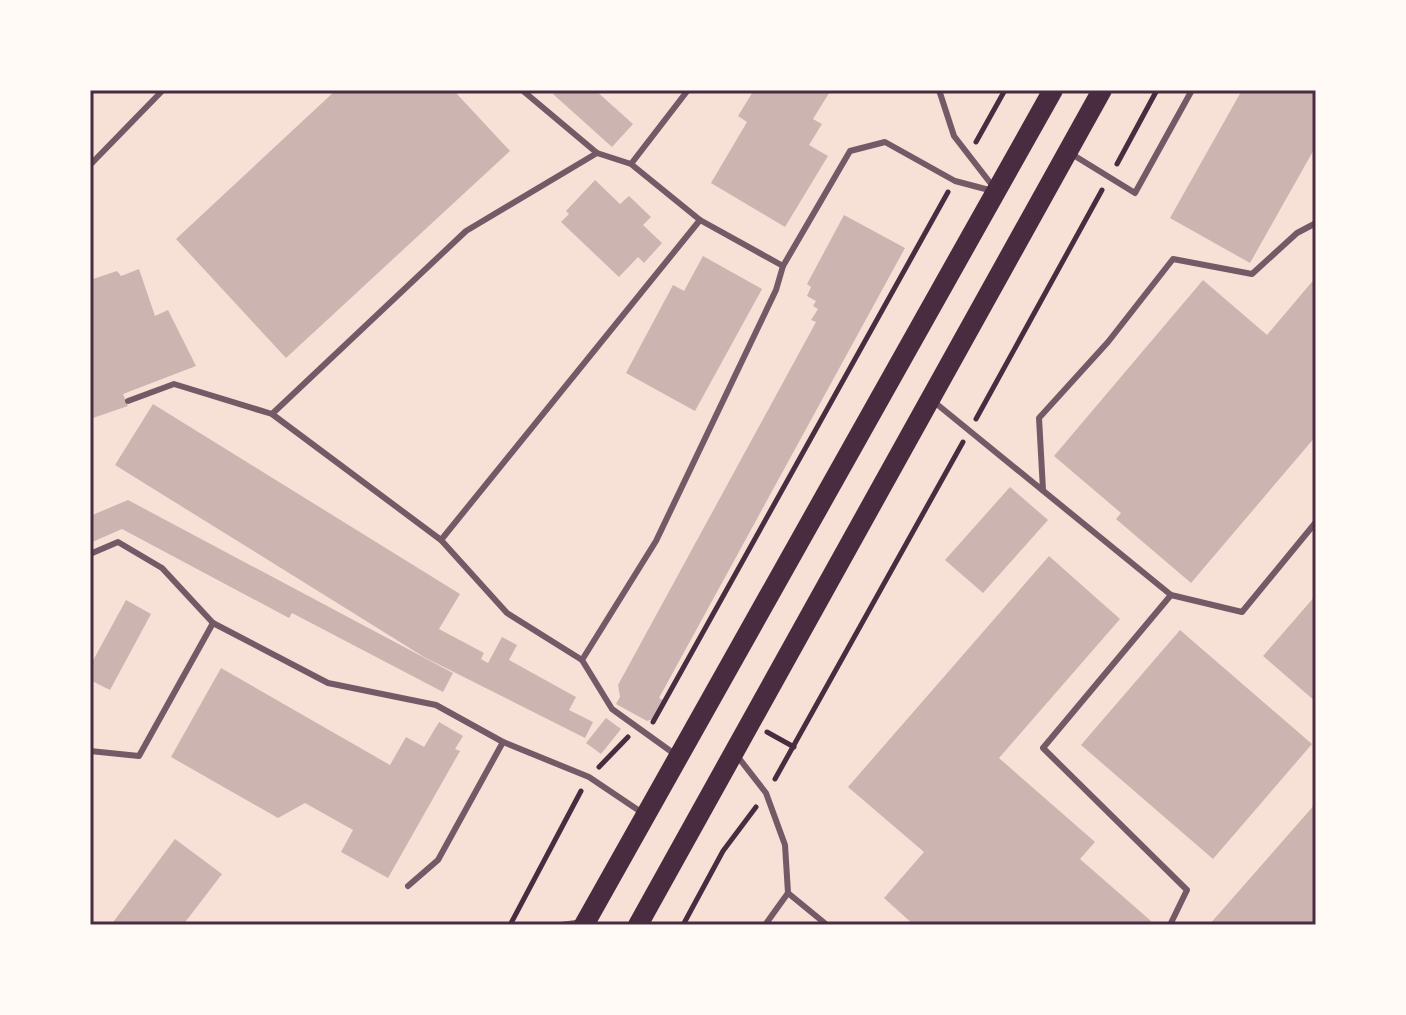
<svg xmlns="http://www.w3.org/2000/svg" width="1406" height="1015" font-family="Roboto,sans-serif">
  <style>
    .building { fill: #ccb4b1 }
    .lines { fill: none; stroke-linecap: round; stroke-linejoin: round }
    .path { stroke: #4a2c40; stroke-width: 5 }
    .service { stroke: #755966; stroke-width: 6 }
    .primary { stroke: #4a2c40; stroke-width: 20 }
    .neatline { fill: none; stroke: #4a2c40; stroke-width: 3 }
  </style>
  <rect width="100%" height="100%" fill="#f7e1d7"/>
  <!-- building -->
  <g class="building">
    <polygon points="336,90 461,90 457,94 510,151 286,358 176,239"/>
    <polygon points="557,90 595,90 633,124 612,147 553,94"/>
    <polygon points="754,90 831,90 813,119 822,124 809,145 828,156 785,227 711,183 747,122 738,116"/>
    <polygon points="1242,90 1316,90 1316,146 1250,263 1170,218"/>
    <polygon points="595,180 620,204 629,196 651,217 643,225 662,243 644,263 638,257 619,277 561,222 569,214 566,211"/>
    <polygon points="844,215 905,248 659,698 663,700 653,719 647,721 616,704 620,697 618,685 816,322 811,320 818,309 813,306 816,301 807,296 811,287 807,284"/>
    <polygon points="703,256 762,289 695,411 626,373 673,285 684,291"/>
    <polygon points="139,269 155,316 168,310 196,366 123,394 128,406 90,419 90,280 117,271 121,276"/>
    <polygon points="1316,277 1316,436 1191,583 1116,519 1121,513 1054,456 1203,280 1267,335"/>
    <polygon points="153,404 460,594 439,629 484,653 481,659 488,663 502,637 517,645 509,660 576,697 569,710 593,722 585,738 424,657 115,465"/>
    <polygon points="1010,487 1048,520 983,593 945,560"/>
    <polygon points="128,500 453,673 443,692 292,613 289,618 122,529 90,543 90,516"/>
    <polygon points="1049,556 1120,619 999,758 1095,842 1080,859 1151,921 1147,925 914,925 884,898 924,852 848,787"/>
    <polygon points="1316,595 1316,702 1263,656"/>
    <polygon points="126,600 151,614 110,690 90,680 90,666"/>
    <polygon points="1180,630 1312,744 1213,859 1081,745"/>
    <polygon points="221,668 390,765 406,737 424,747 439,722 463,736 455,749 460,751 388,878 341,852 353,830 305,803 278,818 171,757"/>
    <polygon points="606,718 621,729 601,754 586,743"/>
    <polygon points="1316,803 1316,925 1209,925"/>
    <polygon points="175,839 222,874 183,925 111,925"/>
  </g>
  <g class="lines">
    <!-- path -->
    <g class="path">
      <polyline points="976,142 1005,90"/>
      <polyline points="1117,164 1157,90"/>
      <polyline points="976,419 1102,190"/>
      <polyline points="653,722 948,192"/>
      <polyline points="767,732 794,747"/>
      <polyline points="599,767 628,737"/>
      <polyline points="775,779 963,442"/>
      <polyline points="510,925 581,791"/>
      <polyline points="683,925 723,851 756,807"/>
    </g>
    <!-- service -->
    <g class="service">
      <polyline points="522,90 597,153 631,164"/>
      <polyline points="688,90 631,164 700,220"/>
      <polyline points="939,90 954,136 995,189"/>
      <polyline points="1070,153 1135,193 1192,90"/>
      <polyline points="90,165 163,90"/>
      <polyline points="128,401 174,384 272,414 441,540 507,613 582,660"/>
      <polyline points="933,401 1171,595 1242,612 1316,522"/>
      <polyline points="272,414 466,231 597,153"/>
      <polyline points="1043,490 1039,418 1108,342 1173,259 1252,274 1297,233 1316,223"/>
      <polyline points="441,540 700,220 783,266"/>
      <polyline points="90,554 118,542 162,568 213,623"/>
      <polyline points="90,751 139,756 213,623 328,683 436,705 503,742 589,777 644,814"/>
      <polyline points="676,755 612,709 582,660 656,541 776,290 783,266 850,151 885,142 955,181 993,191"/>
      <polyline points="738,757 766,793 785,845 788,893 765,925"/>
      <polyline points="408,886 438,860 503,742"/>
      <polyline points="788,893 827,925"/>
      <polyline points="561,925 583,922"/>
      <polyline points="1170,925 1187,890 1043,748 1171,595"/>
    </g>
    <!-- primary -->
    <g class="primary">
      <polyline points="584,925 1053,90"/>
      <polyline points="638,925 1102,90"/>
    </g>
  </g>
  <!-- border -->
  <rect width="1406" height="1015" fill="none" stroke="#fffaf5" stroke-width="184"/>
  <rect x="92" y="92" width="1222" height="831" class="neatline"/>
</svg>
